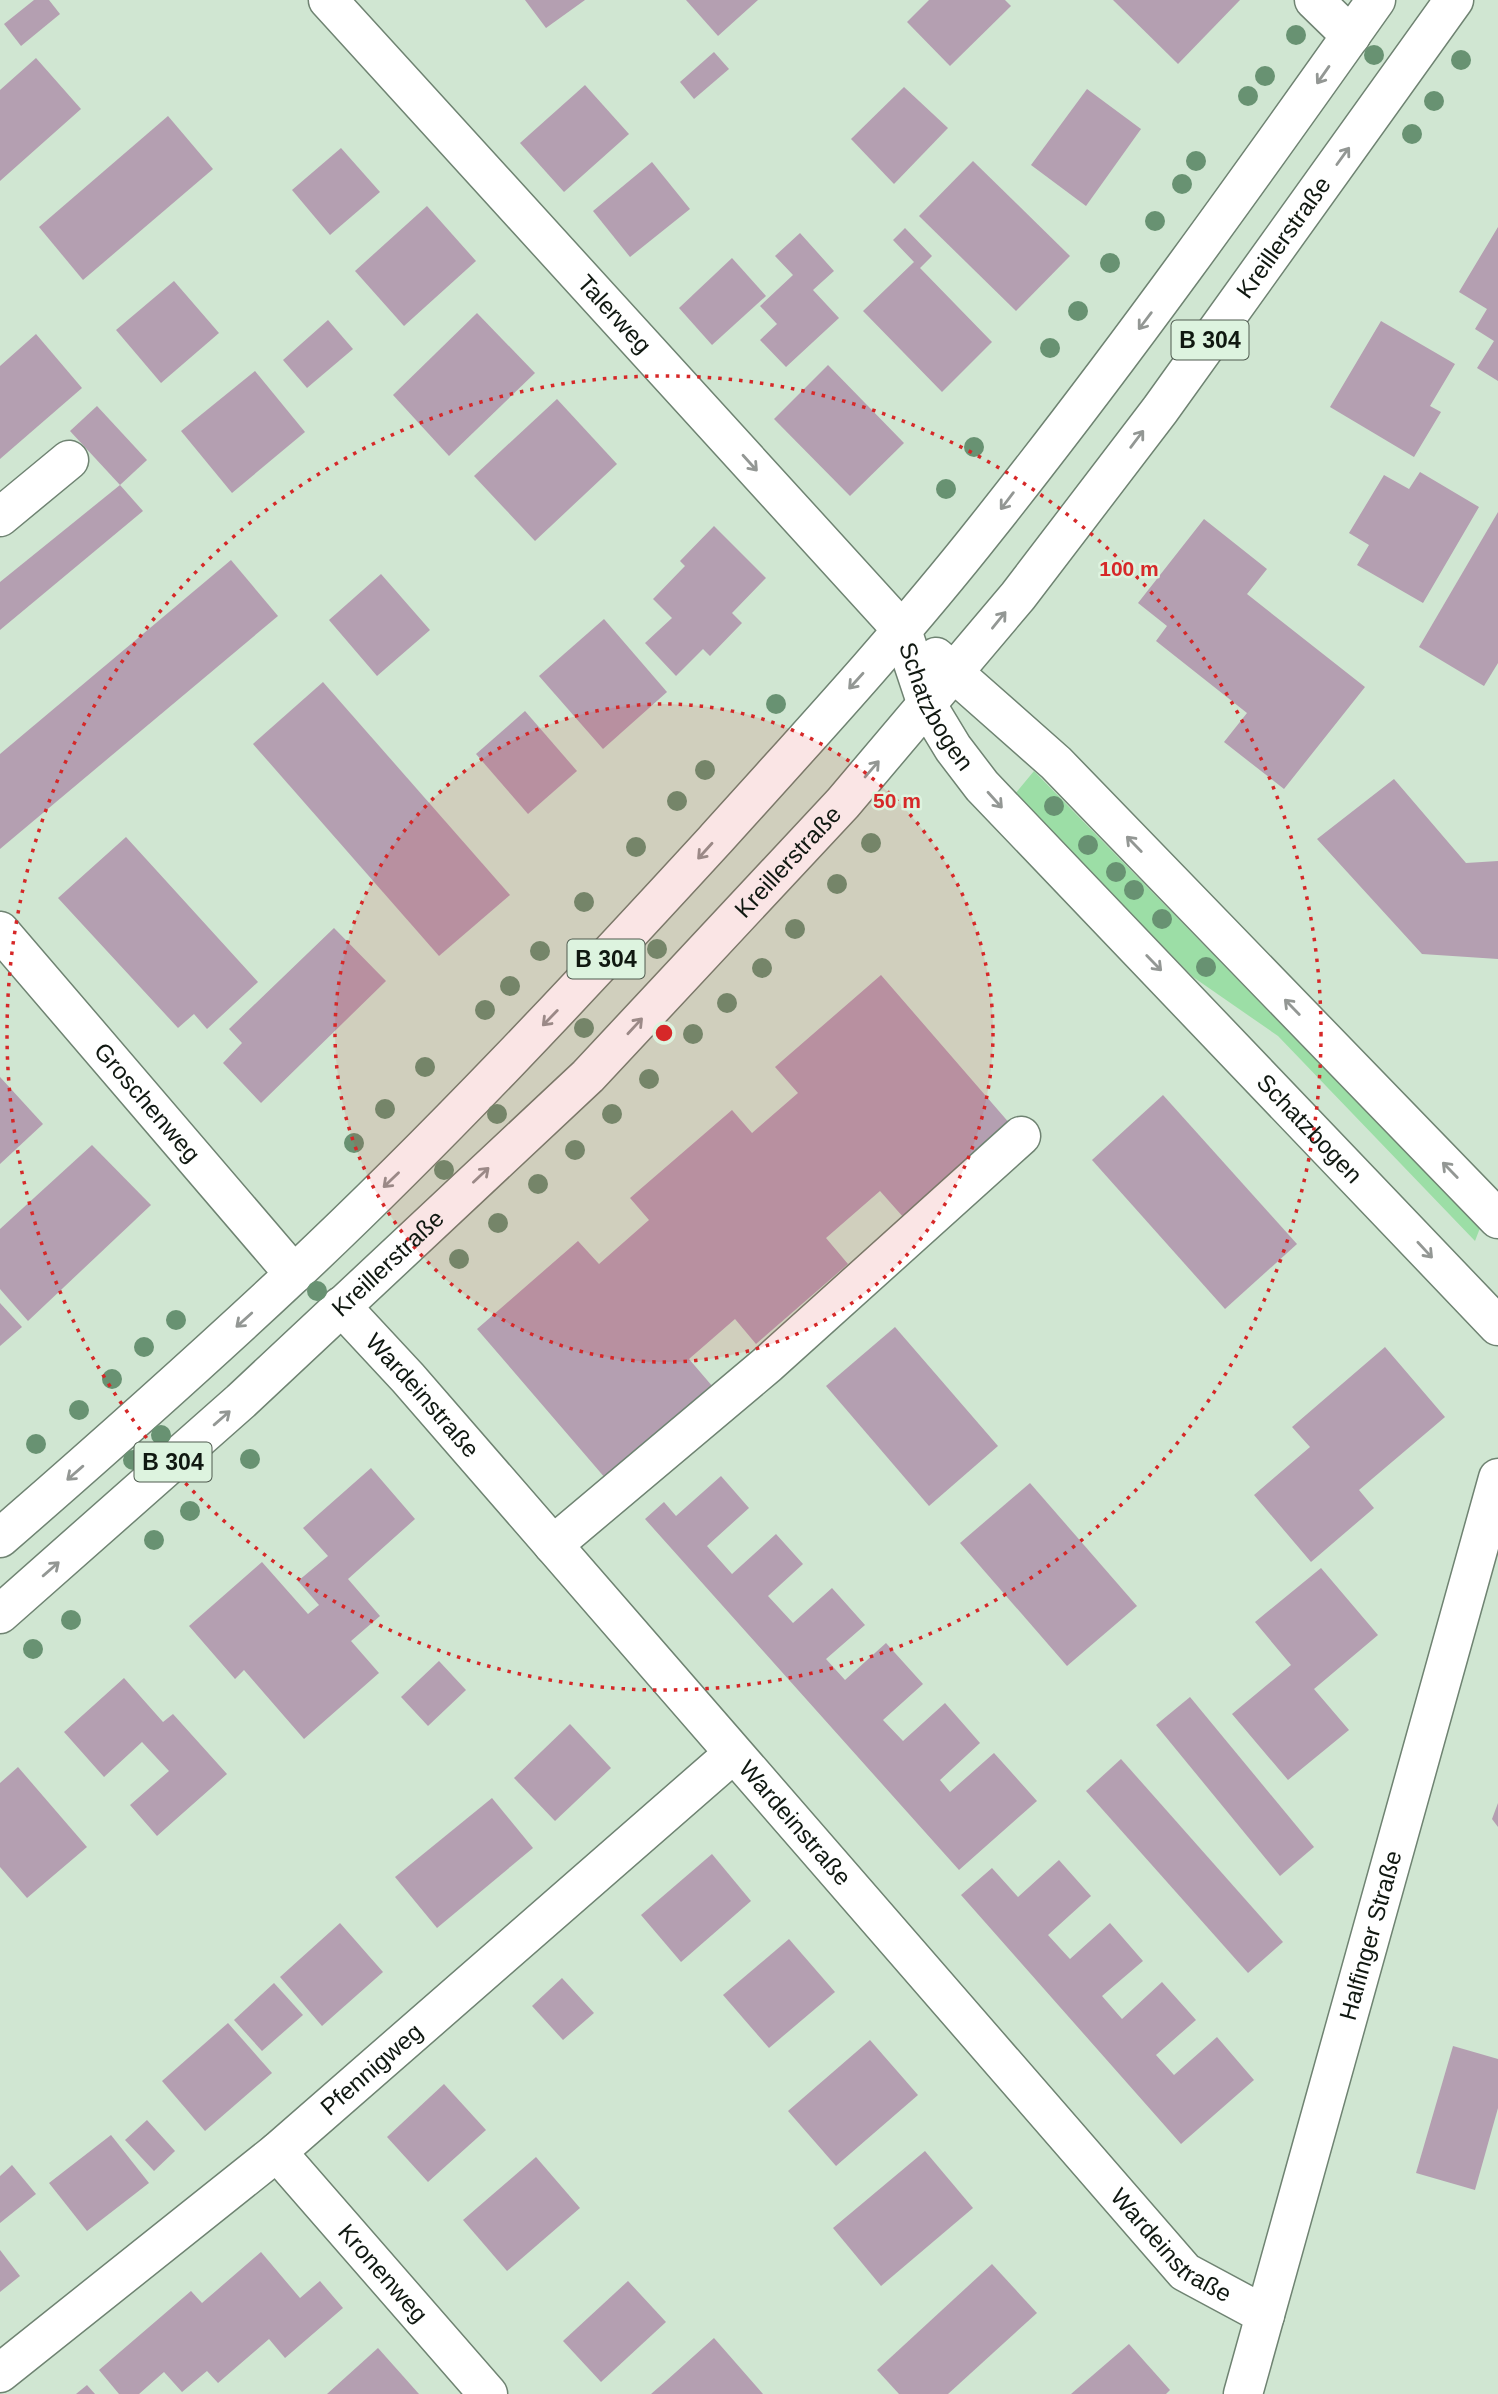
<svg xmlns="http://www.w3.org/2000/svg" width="1498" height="2394" font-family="Arial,sans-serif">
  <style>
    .green { fill: #9cdea6 }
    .building { fill: #b49fb1 }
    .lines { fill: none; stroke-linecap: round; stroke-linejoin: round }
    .minor-casing { stroke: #6f8372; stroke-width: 41 }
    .major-casing { stroke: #6f8372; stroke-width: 41 }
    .minor { stroke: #fff; stroke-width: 38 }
    .major { stroke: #fff; stroke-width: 38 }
    .tree { fill: #689272 }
    .oneway { stroke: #939794 }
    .ring { fill: none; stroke: #d62828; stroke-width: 3.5; stroke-dasharray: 3.5 7 }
    .labels { text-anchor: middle; stroke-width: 5; stroke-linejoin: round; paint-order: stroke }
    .shield { fill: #ddf3df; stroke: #4e5a4f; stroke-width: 2 }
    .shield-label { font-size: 23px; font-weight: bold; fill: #101811 }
    .street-label { font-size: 24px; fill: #101811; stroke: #ddf3df }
    .centre { fill: #d62828; stroke: #ddf3df; stroke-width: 3.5 }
    .ring-label { font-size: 21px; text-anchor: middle; font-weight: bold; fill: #d62828; stroke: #ddf3df; stroke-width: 5; stroke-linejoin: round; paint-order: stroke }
  </style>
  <rect width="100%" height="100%" fill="#d0e6d2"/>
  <!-- green -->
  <polygon class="green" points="1034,771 1480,1228 1475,1241 1278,1036 1193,977 1015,794"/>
  <!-- building -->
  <g class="building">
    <polygon points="34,0 49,0 60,14 21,46 4,24"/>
    <polygon points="525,0 585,0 546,28"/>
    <polygon points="686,0 758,0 718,36"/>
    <polygon points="929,0 1005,0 1011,6 950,66 907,22"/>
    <polygon points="1113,0 1240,0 1178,64"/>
    <polygon points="714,52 729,69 694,99 680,82"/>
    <polygon points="36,58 81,109 0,181 0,90"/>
    <polygon points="585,85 629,134 564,192 520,143"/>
    <polygon points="904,87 948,128 894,184 851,139"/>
    <polygon points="1087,89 1141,129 1086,206 1031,165"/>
    <polygon points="168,116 213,169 83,280 39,227"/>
    <polygon points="341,148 380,192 330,235 292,190"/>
    <polygon points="973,161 1070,256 1016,311 919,216"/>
    <polygon points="652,162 690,209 630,257 593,211"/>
    <polygon points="427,206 476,261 404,326 355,271"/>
    <polygon points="1498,227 1498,381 1477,368 1494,341 1475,329 1487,309 1459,292"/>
    <polygon points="905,228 932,256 920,268 992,342 942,392 863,311 914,262 893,240"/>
    <polygon points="800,233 834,271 813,290 839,318 786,367 760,340 777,324 760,306 793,275 775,256"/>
    <polygon points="732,258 766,296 712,345 679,308"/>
    <polygon points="174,281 219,333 161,383 116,330"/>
    <polygon points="477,313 535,373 449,456 393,395"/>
    <polygon points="328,320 353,349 307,388 283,360"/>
    <polygon points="1381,321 1455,364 1430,406 1441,412 1414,457 1330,407"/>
    <polygon points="36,334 82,388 0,459 0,366"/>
    <polygon points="828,365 904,443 850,496 774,419"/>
    <polygon points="255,371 305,432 232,493 181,431"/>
    <polygon points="557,399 617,464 535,541 474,476"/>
    <polygon points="97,406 147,460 120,485 70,431"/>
    <polygon points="1420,472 1479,507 1423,603 1357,565 1369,545 1349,533 1384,475 1409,489"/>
    <polygon points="120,485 143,511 0,630 0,582"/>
    <polygon points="1498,512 1498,663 1484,686 1419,647"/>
    <polygon points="1204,519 1267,569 1247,594 1365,687 1284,789 1224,742 1247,713 1156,641 1167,626 1138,603"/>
    <polygon points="714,526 766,578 732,613 742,623 710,656 703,649 676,676 645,643 672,618 653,599 685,566 680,561"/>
    <polygon points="231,560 278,616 0,849 0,754"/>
    <polygon points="381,574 430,630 377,676 329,620"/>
    <polygon points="604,619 667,692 603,749 539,676"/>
    <polygon points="323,682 510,895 439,956 253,744"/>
    <polygon points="525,711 577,771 528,814 476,754"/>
    <polygon points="1394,779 1466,863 1498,861 1498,959 1422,954 1317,839"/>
    <polygon points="126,837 258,982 207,1029 194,1014 178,1028 58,898"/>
    <polygon points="334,928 386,981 261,1103 223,1063 242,1043 229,1029"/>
    <polygon points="881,975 1011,1125 904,1218 880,1191 826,1238 848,1264 756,1344 735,1319 689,1359 713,1387 606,1479 477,1329 578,1241 599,1264 649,1220 630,1198 732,1110 752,1133 798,1093 775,1067"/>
    <polygon points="0,1077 43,1124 0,1164"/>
    <polygon points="1163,1095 1297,1244 1225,1309 1092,1160"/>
    <polygon points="92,1145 151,1205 28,1321 0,1289 0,1229"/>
    <polygon points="0,1303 22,1327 0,1346"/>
    <polygon points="895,1327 998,1446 929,1506 826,1386"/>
    <polygon points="1385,1347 1445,1417 1359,1490 1374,1508 1311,1562 1254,1495 1310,1447 1292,1427"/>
    <polygon points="371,1468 415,1519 348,1579 380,1616 351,1641 379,1673 304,1739 244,1670 235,1679 189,1626 262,1562 308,1614 319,1605 298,1581 328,1556 303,1528"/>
    <polygon points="721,1476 749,1508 707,1546 732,1574 776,1534 803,1564 768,1596 793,1623 832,1588 865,1625 826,1659 845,1680 886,1643 923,1684 883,1720 903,1741 945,1703 980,1743 940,1780 950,1792 994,1753 1037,1801 959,1870 645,1519 664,1502 676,1516"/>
    <polygon points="1030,1483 1137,1606 1067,1666 960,1543"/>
    <polygon points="1321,1568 1378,1635 1314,1689 1349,1730 1288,1780 1232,1714 1291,1665 1255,1622"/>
    <polygon points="439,1661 466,1690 428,1726 401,1697"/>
    <polygon points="124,1678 163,1722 173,1714 227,1774 157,1836 130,1805 169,1771 142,1742 104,1777 64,1732"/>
    <polygon points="1190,1697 1314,1847 1280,1876 1156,1725"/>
    <polygon points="570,1724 611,1768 555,1821 514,1778"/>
    <polygon points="1121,1759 1283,1942 1248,1973 1086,1791"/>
    <polygon points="18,1767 87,1847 27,1898 0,1867 0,1783"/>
    <polygon points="492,1798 533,1848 437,1928 395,1877"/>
    <polygon points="1498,1803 1498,1827 1492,1819"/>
    <polygon points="712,1854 751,1901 681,1962 641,1915"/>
    <polygon points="1059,1860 1091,1896 1048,1935 1070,1959 1110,1923 1143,1961 1102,1996 1122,2019 1162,1982 1196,2020 1156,2055 1174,2075 1217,2037 1254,2080 1181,2144 961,1895 992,1868 1018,1897"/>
    <polygon points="340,1923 383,1972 322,2026 280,1977"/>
    <polygon points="789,1939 835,1992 769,2048 723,1995"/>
    <polygon points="562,1978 594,2013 563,2040 532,2006"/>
    <polygon points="274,1983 303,2015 262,2051 234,2020"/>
    <polygon points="228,2023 272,2073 205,2131 162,2081"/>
    <polygon points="870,2040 918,2095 836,2166 788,2111"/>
    <polygon points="1453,2046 1498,2059 1498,2108 1475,2190 1416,2173"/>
    <polygon points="444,2084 486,2130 428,2182 387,2137"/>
    <polygon points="147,2120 175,2151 154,2171 125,2140"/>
    <polygon points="111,2135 149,2183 87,2231 49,2183"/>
    <polygon points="925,2151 973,2208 881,2286 833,2228"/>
    <polygon points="536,2157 580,2208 507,2271 463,2220"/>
    <polygon points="12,2165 36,2194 0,2223 0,2176"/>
    <polygon points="0,2250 20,2276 0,2292"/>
    <polygon points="261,2252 300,2298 320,2281 343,2308 285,2358 269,2339 218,2383 207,2371 182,2392 164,2372 139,2394 119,2394 99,2370 191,2291 202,2303"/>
    <polygon points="992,2264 1037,2313 948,2394 899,2394 877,2370"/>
    <polygon points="628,2281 666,2322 601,2382 563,2341"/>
    <polygon points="714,2338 763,2394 651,2394 666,2381"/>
    <polygon points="1129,2344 1170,2390 1166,2394 1071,2394"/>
    <polygon points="378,2348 419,2394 327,2394"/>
    <polygon points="87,2385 95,2394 76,2394"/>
  </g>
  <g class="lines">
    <!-- minor casing -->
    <g class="minor-casing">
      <g id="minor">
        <path id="s1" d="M 328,0 L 902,630"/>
        <polyline points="1314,0 1351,36"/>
        <polyline points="0,517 69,460"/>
        <path id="s2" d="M 0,931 L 294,1274"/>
        <path id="s3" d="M 341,1306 L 408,1378 L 1185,2272 L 1265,2315"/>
        <polyline points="553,1545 768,1364 1021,1136"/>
        <path id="s4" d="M 277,2152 L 488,2394"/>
        <path id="s5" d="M 0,2373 L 277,2152 L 733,1754"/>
        <path id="s6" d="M 1243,2394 L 1498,1478"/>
      </g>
    </g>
    <!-- major casing -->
    <g class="major-casing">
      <g id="major">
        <path id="s7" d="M 902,630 L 927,705 L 953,748 L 982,786 L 1498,1326"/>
        <polyline points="936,657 1056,763 1498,1219"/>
        <path d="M 0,1538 C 100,1451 198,1364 294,1274 C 441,1136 578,989 714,841 C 807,738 901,636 987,527 C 1123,356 1250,178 1376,0"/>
        <path id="s8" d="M 0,1614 L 241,1401 L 588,1076 L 843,803 L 1018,596 L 1160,410 L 1454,0"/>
      </g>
    </g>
    <!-- minor -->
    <use href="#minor" class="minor"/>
    <!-- major -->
    <use href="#major" class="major"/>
  </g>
  <!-- trees -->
  <g class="tree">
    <circle cx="1296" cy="35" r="10"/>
    <circle cx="1374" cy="55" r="10"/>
    <circle cx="1461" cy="60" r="10"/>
    <circle cx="1265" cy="76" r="10"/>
    <circle cx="1248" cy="96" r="10"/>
    <circle cx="1434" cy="101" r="10"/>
    <circle cx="1412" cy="134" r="10"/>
    <circle cx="1196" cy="161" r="10"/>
    <circle cx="1182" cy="184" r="10"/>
    <circle cx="1155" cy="221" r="10"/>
    <circle cx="1110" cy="263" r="10"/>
    <circle cx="1078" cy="311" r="10"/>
    <circle cx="1050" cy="348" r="10"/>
    <circle cx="974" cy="447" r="10"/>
    <circle cx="946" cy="489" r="10"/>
    <circle cx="776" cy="704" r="10"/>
    <circle cx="705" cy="770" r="10"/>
    <circle cx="677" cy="801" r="10"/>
    <circle cx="1054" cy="806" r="10"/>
    <circle cx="871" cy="843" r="10"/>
    <circle cx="1088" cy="845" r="10"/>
    <circle cx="636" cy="847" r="10"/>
    <circle cx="1116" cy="872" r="10"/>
    <circle cx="837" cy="884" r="10"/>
    <circle cx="1134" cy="890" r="10"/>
    <circle cx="584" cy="902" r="10"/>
    <circle cx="1162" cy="919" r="10"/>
    <circle cx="795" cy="929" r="10"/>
    <circle cx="657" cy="949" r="10"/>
    <circle cx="540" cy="951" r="10"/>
    <circle cx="1206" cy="967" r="10"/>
    <circle cx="762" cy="968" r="10"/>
    <circle cx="510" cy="986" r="10"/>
    <circle cx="727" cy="1003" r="10"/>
    <circle cx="485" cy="1010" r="10"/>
    <circle cx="584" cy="1028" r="10"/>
    <circle cx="693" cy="1034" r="10"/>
    <circle cx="425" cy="1067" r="10"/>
    <circle cx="649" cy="1079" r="10"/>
    <circle cx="385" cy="1109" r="10"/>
    <circle cx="497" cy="1114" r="10"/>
    <circle cx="612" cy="1114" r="10"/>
    <circle cx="354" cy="1143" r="10"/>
    <circle cx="575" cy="1150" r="10"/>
    <circle cx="444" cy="1170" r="10"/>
    <circle cx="538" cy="1184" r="10"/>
    <circle cx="498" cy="1223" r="10"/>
    <circle cx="459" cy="1259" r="10"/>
    <circle cx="317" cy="1291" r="10"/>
    <circle cx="176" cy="1320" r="10"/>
    <circle cx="144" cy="1347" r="10"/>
    <circle cx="112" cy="1379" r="10"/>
    <circle cx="79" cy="1410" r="10"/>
    <circle cx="161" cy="1435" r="10"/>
    <circle cx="36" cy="1444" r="10"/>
    <circle cx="250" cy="1459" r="10"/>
    <circle cx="133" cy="1460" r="10"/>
    <circle cx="190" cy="1511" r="10"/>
    <circle cx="154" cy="1540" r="10"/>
    <circle cx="71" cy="1620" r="10"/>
    <circle cx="33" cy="1649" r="10"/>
  </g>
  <!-- one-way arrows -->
  <defs><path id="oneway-shaft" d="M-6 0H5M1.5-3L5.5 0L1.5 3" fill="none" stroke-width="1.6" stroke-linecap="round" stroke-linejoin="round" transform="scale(1.75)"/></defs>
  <g class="oneway">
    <use href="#oneway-shaft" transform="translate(1323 75) rotate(125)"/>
    <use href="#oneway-shaft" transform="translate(1343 156) rotate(-54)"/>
    <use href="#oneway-shaft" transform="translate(1145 321) rotate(127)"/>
    <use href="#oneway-shaft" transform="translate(1137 439) rotate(-53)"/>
    <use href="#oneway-shaft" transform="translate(750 463) rotate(48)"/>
    <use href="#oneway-shaft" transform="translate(1007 501) rotate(127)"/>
    <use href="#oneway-shaft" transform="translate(999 620) rotate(-51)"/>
    <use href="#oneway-shaft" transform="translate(856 681) rotate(132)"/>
    <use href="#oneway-shaft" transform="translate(872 769) rotate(-49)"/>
    <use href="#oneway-shaft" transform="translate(995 800) rotate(48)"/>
    <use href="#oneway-shaft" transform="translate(1134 844) rotate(-134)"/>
    <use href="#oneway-shaft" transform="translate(705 851) rotate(132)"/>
    <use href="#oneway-shaft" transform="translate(1154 963) rotate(46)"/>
    <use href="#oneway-shaft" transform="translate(1292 1007) rotate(-134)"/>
    <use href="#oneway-shaft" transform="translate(550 1018) rotate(134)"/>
    <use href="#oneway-shaft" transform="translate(635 1026) rotate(-47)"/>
    <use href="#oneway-shaft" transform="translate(1450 1170) rotate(-134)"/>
    <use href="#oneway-shaft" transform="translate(481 1175) rotate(-43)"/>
    <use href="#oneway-shaft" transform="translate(391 1180) rotate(136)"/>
    <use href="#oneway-shaft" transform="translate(1425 1250) rotate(47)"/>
    <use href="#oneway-shaft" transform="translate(244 1320) rotate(138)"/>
    <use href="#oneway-shaft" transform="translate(222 1418) rotate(-41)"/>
    <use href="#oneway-shaft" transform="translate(75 1473) rotate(139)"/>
    <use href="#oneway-shaft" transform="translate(51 1569) rotate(-41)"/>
  </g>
  <!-- distance rings -->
  <circle cx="664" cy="1033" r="329" fill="#d62828" fill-opacity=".12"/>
  <g class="ring">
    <circle cx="664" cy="1033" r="329"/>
    <circle cx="664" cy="1033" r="657"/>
  </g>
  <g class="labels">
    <!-- shield labels -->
    <g class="shield">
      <rect x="1171.5" y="320.5" width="77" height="39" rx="5"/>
      <rect x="567.5" y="939.5" width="77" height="39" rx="5"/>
      <rect x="134.5" y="1442.5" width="77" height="39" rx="5"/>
    </g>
    <g class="shield-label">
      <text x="1210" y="348">B 304</text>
      <text x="606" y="967">B 304</text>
      <text x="173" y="1470">B 304</text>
    </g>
    <!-- street labels -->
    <g class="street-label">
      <text dy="8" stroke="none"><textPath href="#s8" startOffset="1888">Kreillerstraße</textPath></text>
      <text dy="8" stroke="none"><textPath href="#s1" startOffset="425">Talerweg</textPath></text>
      <text dy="8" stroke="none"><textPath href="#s7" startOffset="84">Schatzbogen</textPath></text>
      <text dy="8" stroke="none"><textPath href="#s8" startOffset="1090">Kreillerstraße</textPath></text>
      <text dy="8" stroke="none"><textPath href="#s2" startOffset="226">Groschenweg</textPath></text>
      <text dy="8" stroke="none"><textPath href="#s7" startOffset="651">Schatzbogen</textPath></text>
      <text dy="8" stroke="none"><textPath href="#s8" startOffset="523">Kreillerstraße</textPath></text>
      <text dy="8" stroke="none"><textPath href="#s3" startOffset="121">Wardeinstraße</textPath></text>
      <text dy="8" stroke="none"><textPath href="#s3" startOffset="688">Wardeinstraße</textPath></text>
      <text dy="8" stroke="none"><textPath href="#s6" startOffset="476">Halfinger Straße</textPath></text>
      <text dy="8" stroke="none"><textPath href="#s5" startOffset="480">Pfennigweg</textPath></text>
      <text dy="8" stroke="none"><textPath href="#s3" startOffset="1255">Wardeinstraße</textPath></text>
      <text dy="8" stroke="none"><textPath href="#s4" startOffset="161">Kronenweg</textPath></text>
    </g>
  </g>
  <circle cx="664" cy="1033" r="10" class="centre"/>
  <g class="ring-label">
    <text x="1129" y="576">100 m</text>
    <text x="897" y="808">50 m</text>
  </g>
</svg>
